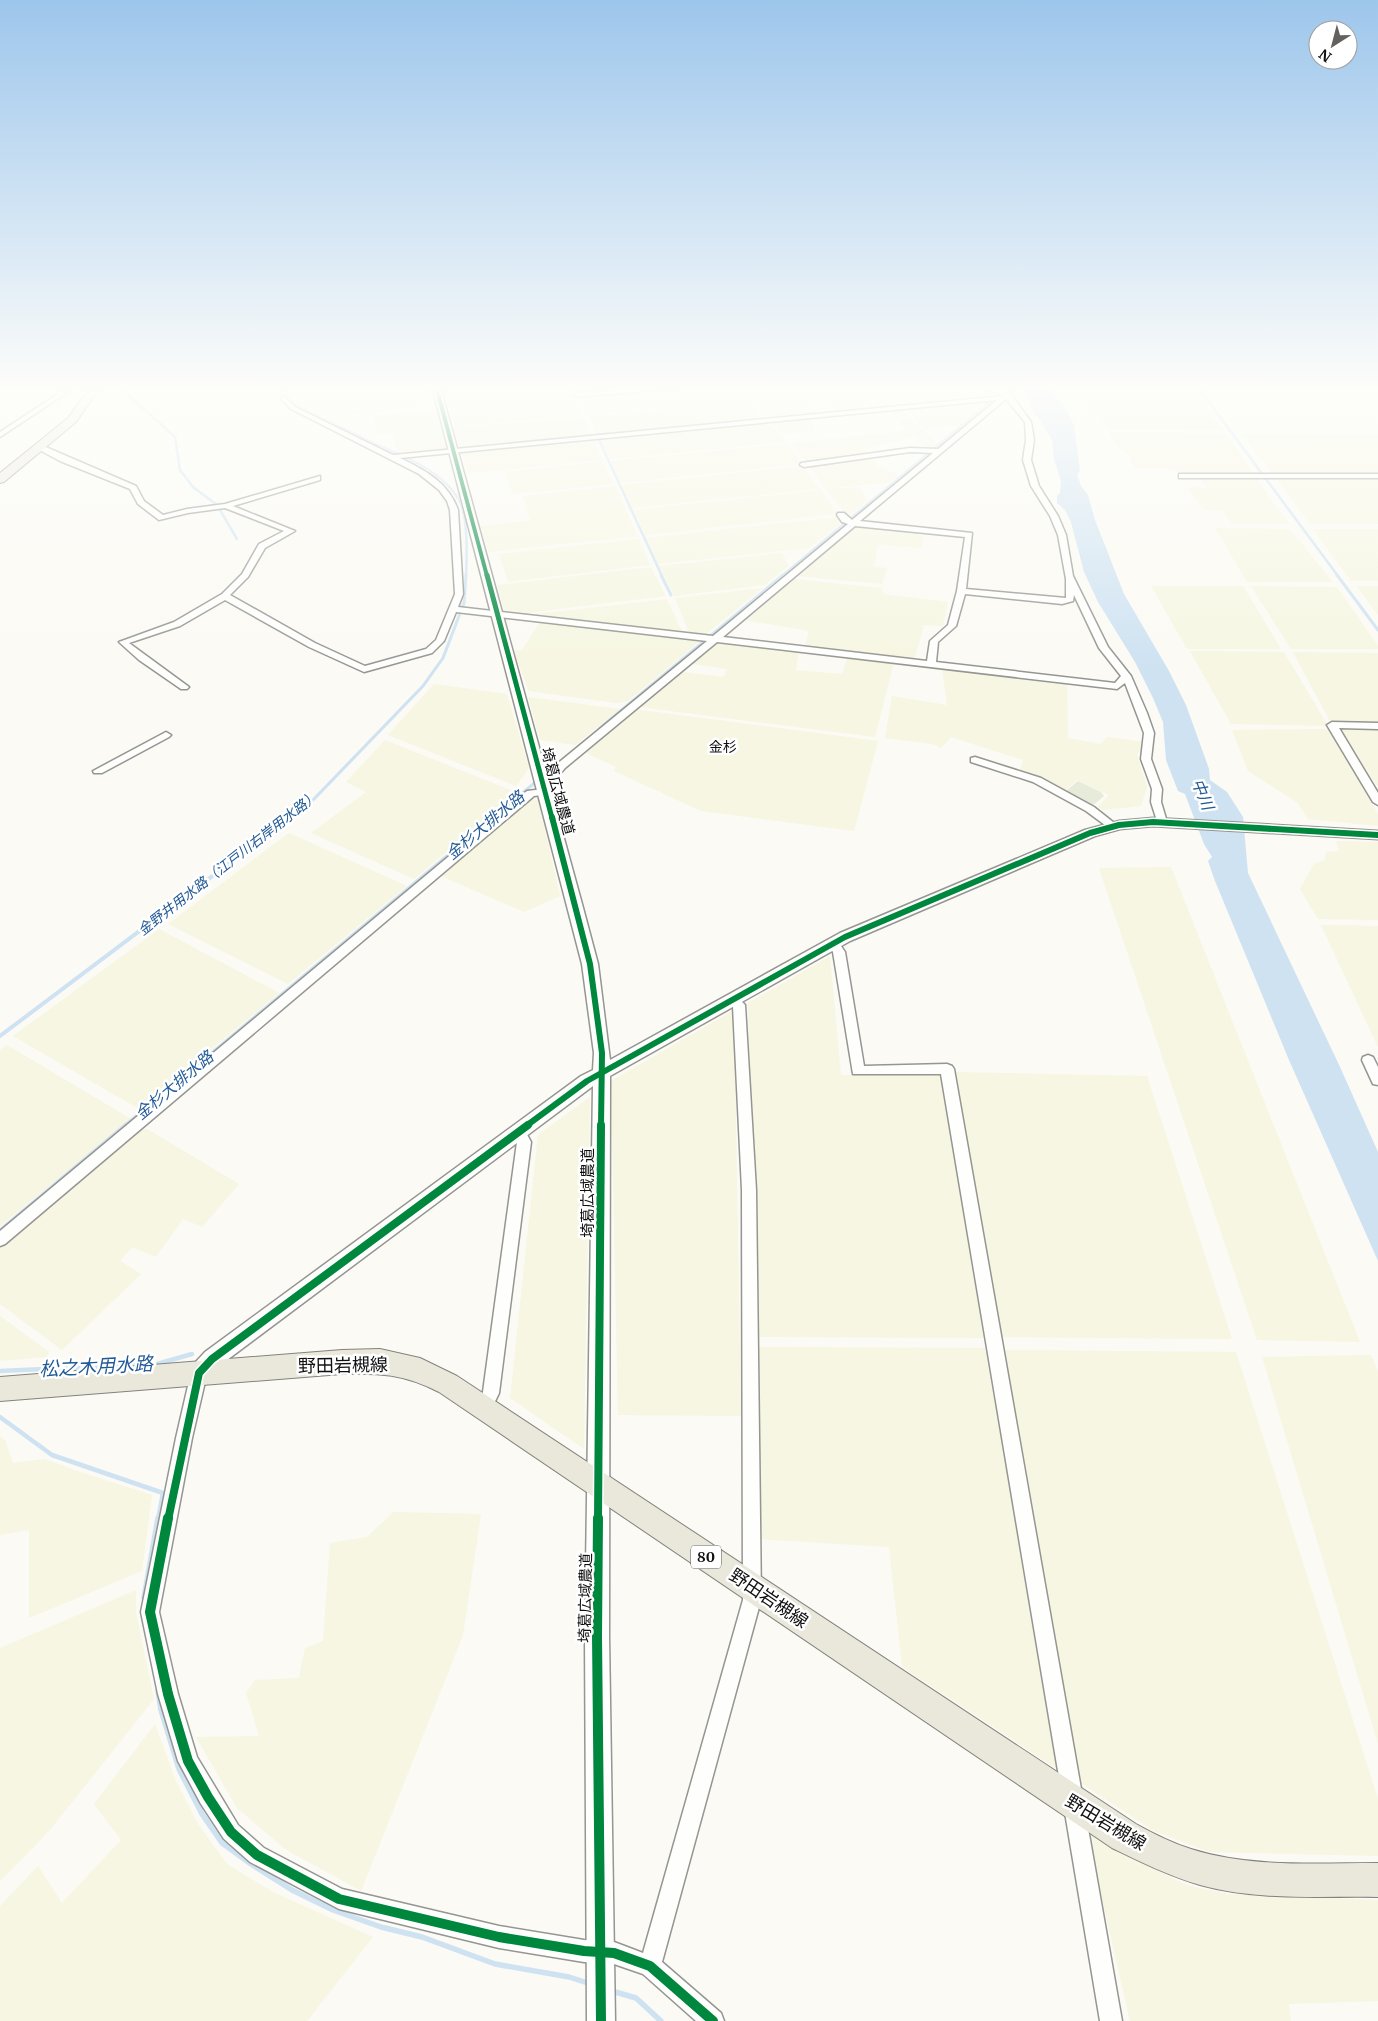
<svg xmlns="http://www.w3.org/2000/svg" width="1378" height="2021" font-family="Merriweather,'Noto Sans JP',serif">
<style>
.farmland{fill:#f6f6e2}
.cemetery{fill:#e6ebda}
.water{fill:#cee2f2}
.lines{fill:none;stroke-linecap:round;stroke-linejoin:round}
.stream-far4{stroke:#cee2f2;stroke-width:2.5}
.stream-far3{stroke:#cee2f2;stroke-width:3}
.stream-far2{stroke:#cee2f2;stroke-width:4}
.stream-far1{stroke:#cee2f2;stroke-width:4.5}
.stream{stroke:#cee2f2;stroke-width:5.5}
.minor-casing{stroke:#959592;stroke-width:3}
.tertiary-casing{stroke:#959592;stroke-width:3}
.primary-casing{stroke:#83827f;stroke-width:2}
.minor{fill:#fefefd;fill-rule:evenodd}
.tertiary{fill:#fefefd;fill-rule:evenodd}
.primary{fill:#eae8db;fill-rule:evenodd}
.cycleway-far4-casing{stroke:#fff;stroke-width:5.5}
.cycleway-far3-casing{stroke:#fff;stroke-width:8}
.cycleway-far2-casing{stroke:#fff;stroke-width:9}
.cycleway-far1-casing{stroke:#fff;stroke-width:11}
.cycleway-casing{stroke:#fff;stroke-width:13}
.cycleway-far4{stroke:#00873e;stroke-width:4}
.cycleway-far3{stroke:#00873e;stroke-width:5}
.cycleway-far2{stroke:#00873e;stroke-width:6}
.cycleway-far1{stroke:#00873e;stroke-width:8}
.cycleway{stroke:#00873e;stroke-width:10}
.labels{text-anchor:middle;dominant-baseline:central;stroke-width:5;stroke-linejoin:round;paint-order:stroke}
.far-neighbourhood-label{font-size:14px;fill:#0f0f0f;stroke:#fff}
.far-water-label{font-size:14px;font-style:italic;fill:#235b96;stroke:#fff}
.shield{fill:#fff;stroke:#575757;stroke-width:1}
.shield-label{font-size:14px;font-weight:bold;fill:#0f0f0f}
.street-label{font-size:15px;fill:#0f0f0f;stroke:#fff}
.water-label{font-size:16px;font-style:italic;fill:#235b96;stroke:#fff}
.near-street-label{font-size:18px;fill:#0f0f0f;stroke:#fff}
.near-water-label{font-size:19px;font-style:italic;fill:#235b96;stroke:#fff}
</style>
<rect width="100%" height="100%" fill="#fbfaf4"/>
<g class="farmland">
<polygon points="329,386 432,386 432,388 301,398"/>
<polygon points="467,386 569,386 573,395 448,406 443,388"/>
<polygon points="576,386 669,386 580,394"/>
<polygon points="688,386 739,386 749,400 588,415 579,396"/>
<polygon points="907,386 933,386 947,401 834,411 823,394"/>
<polygon points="1076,386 1191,386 1195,391 1080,390"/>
<polygon points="432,389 434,396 418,397 420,408 329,417 299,401"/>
<polygon points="1081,392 1196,392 1223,430 1108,429"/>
<polygon points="573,396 581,415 455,427 450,407"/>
<polygon points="803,396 818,414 771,418 757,400"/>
<polygon points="750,401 760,418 598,435 589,416"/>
<polygon points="989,401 960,425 923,429 907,409"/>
<polygon points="437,410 448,449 405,453 397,451 392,433 377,434 372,415"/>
<polygon points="903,410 921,429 906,430 889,411"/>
<polygon points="583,416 591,436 461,449 453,428"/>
<polygon points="811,420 815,431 785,434 770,422"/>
<polygon points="766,423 780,432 786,442 610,459 600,439"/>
<polygon points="923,429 937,444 932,448 925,448 915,437 864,448 868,455 808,464 791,443"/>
<polygon points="1108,432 1225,433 1254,474 1183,473 1167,468 1135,468 1127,453 1118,448"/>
<polygon points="1241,433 1378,434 1378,474 1272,474"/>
<polygon points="594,438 602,460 468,473 461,451"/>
<polygon points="787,444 801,464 621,483 611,461"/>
<polygon points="872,458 877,466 899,475 889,482 825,489 810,466"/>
<polygon points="602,462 614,484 512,494 505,472"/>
<polygon points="802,466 820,489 632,508 621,485"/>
<polygon points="1200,477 1256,478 1289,524 1232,524 1223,511 1203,510 1188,487 1207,488"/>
<polygon points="1276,478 1378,478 1378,524 1310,524"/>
<polygon points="616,486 637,536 488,552 481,526 530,520 523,496"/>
<polygon points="859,487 868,500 848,517 826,489"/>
<polygon points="821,490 838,514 645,535 634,510"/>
<polygon points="839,517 843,522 809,548 658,564 645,538"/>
<polygon points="854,526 917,532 923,538 921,548 878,545 874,566 887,568 882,584 795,576"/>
<polygon points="1215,528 1290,529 1333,582 1247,582"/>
<polygon points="1313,529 1378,529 1378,581 1351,581"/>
<polygon points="639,539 650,565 508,582 499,554"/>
<polygon points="782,553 789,566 765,585 674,596 659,566"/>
<polygon points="651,567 666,596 526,613 504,610 497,585"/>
<polygon points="793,579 882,588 883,594 948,602 943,626 924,625 914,660 805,646 809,631 744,620"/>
<polygon points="1151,586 1243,586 1281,649 1187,649"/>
<polygon points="1251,586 1337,587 1378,646 1378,649 1291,649"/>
<polygon points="1356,586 1378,586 1378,615"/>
<polygon points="763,588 706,634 689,633 675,598"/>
<polygon points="667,599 682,632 535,614"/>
<polygon points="541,620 701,640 628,701 616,703 529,691 513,650 522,650"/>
<polygon points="719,641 799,651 796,670 842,674 848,656 894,662 875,737 639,707 683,672 724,677 727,669 692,664"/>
<polygon points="1190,651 1284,652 1328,726 1231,724"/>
<polygon points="1293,652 1378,653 1378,726 1332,725"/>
<polygon points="942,668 1067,682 1068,738 1100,744 1107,737 1145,742 1137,755 1147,787 1141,806 1103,810 1098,807 1109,795 1077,780 1064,792 1043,778 1020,771 1023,760 951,737 941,748 932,744 885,738 892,696 947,705"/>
<polygon points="434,684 507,694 529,768 516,786 388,735"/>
<polygon points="528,697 620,709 575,745 540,740"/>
<polygon points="634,709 878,741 854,831 701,811 614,771 616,767 584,752"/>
<polygon points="1328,729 1378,814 1378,826 1308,819 1298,803 1248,771 1232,730"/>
<polygon points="1341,730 1378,730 1378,787"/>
<polygon points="385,740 518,793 414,879 311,833 366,792 346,782"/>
<polygon points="530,799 538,800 560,896 524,912 441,876"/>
<polygon points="289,833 407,886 288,984 168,924"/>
<polygon points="1336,841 1378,842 1378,920 1318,919 1300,889 1314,864 1325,860 1326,852 1339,851"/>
<polygon points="1171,867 1360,1342 1257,1340 1099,868"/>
<polygon points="1321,925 1378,926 1378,1047"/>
<polygon points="159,929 279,993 139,1109 13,1036"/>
<polygon points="830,956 841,1075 940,1075 986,1338 756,1337 748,1003"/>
<polygon points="734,1010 741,1416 618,1415 611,1081"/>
<polygon points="7,1045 131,1119 0,1226 0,1050"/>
<polygon points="954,1072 1147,1076 1232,1339 999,1337"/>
<polygon points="590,1097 584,1449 510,1398 538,1135"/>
<polygon points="147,1129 239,1184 202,1227 183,1219 156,1257 132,1247 120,1261 141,1274 62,1350 0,1304 0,1248 140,1130"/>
<polygon points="0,1316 49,1352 47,1357 0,1361"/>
<polygon points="757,1347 985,1348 1060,1771 902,1667 889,1547 759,1539"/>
<polygon points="1002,1350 1236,1352 1378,1799 1378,1856 1209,1852 1154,1831 1079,1782"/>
<polygon points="1371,1355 1378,1372 1378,1744 1262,1357"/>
<polygon points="0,1436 5,1440 13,1463 45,1459 80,1472 152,1495 142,1571 29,1618 29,1530 0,1535"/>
<polygon points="393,1512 481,1514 463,1635 361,1891 285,1849 237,1808 196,1737 259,1736 246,1693 255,1680 299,1678 305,1648 323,1641 330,1543 367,1537"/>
<polygon points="136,1590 136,1613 154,1699 49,1831 0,1881 0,1648"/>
<polygon points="155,1724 175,1779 198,1824 227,1864 273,1892 373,1937 307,2021 0,2021 0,1906 38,1866 62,1903 121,1840 94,1804"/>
<polygon points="1086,1829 1147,1865 1186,1885 1228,1894 1378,1900 1378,2001 1289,2004 1291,2021 1130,2021"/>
</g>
<polygon class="cemetery" points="1078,781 1101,792 1104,796 1092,806 1065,792"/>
<polygon class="water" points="1020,386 1046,386 1065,408 1074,425 1080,471 1077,474 1081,486 1088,495 1095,520 1124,594 1169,671 1186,705 1209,769 1210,780 1227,792 1243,817 1248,873 1340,1067 1378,1152 1378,1261 1289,1060 1215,881 1208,861 1212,857 1204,844 1185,794 1178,791 1166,760 1163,722 1153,698 1135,662 1098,602 1084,572 1071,522 1065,510 1057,503 1057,496 1060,493 1061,481 1054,459 1052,440 1030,405 1033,403"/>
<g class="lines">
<g class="stream-far4">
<polyline points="127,386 127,394 175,437 180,470 193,487 217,505 237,539"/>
<path d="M 285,386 L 287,399 L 295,405 C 319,417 343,428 367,440 C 398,455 441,468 459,500 C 468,517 467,557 466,576"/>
<polyline points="1197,386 1338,576"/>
<polyline points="602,438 598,438 662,576"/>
<polyline points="782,576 992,400"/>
</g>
<g class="stream-far3">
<polyline points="661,575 671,595"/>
<polyline points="1337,575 1378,630"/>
<polyline points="599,729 783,575"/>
<polyline points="544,776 557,764"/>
<polyline points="289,818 314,799 423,686 443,658 464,603 466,575"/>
<polyline points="493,818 538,780"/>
</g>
<g class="stream-far2">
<polyline points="0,1036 291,817"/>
<polyline points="125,1126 494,817"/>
</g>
<g class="stream-far1">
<polyline points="0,1231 126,1125"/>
<polyline points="0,1371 157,1364 192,1354"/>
<polyline points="0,1417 52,1455 163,1493 158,1520"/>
</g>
<g class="stream">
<polyline points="144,1598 158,1518"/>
<polyline points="158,1691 161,1710 179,1769 202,1814 222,1843 251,1864 292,1890 333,1910 381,1927 422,1937 495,1964 569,1977 591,1984"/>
<polyline points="612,1991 636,1998 661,2021"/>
</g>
<g class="minor-casing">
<g id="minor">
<polygon points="70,386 77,386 0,437 0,432"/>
<polygon points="656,386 682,386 679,388 576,397 573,395 576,393"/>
<path d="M 979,386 L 988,386 L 1002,391 L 999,386 L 1005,386 L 1031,422 L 1034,440 L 1031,460 L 1039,486 L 1058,516 L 1066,535 L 1073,576 L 1108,647 L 1131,676 L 1147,713 L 1154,733 L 1151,759 L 1162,789 L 1161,802 L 1167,822 L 1166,824 L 1158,824 L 1151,802 L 1152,789 L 1141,759 L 1144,733 L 1125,683 L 1117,689 L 717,642 L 565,768 L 553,782 L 542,786 L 537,783 L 545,778 L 557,764 L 707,641 L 456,612 L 444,641 L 432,653 L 364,672 L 309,647 L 225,600 L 180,626 L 129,643 L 189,687 L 187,689 L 181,689 L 139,660 L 119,642 L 174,622 L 222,594 L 242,574 L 259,544 L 284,531 L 225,508 L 188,513 L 159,520 L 138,504 L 130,489 L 60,461 L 34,447 L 41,445 L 136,486 L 144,501 L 163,515 L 187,509 L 225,504 L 320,476 L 320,480 L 233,506 L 295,531 L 265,548 L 248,577 L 230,595 L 315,643 L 365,666 L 426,649 L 436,640 L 455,594 L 450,510 L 447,501 L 439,490 L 419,474 L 291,409 L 281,399 L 281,397 L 285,397 L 295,407 L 393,455 L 1003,396 ZM 1006,399 L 1025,422 L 1026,440 L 1023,460 L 1031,486 L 1050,516 L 1058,535 L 1066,579 L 1066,598 L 966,589 L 972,533 L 860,521 ZM 997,400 L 938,449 L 910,448 L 801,463 L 800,465 L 804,467 L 910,452 L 933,453 L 852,520 L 844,513 L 838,513 L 837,515 L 842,522 L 848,524 L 713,636 L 458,607 L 463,594 L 458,510 C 449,483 425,470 400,458 ZM 855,526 L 965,537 L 957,591 L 948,625 L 930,641 L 927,661 L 723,637 ZM 965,594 L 1062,604 L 1073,601 L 1074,595 L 1099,648 L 1121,676 L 1115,683 L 936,662 L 938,642 L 956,626 Z"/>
<rect x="1179" y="474" width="199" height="4"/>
<polygon points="1332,722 1378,723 1378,729 1339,728 1378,793 1378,805 1373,802 1327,725"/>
<polygon points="166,732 171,735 169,737 102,773 94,773 93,771"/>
<polygon points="975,757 1041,778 1094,807 1118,826 1117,828 1109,828 1086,811 1033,782 971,762 971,758"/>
<polygon points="544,789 548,790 549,792 548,794 534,796 5,1244 0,1246 0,1231 527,791"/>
<polygon points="833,939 837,940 845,952 864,1066 947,1064 952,1066 954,1069 1122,2021 1100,2021 941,1074 853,1074 833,952 827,943"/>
<polygon points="732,994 736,995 745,1005 756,1190 761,1600 662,1962 721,2013 724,2021 696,2021 643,1974 614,1964 584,1962 499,1948 339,1909 250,1862 224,1839 201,1804 178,1761 158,1694 141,1612 176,1438 191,1373 193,1368 199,1366 205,1368 207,1373 192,1438 159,1612 178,1694 197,1757 238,1825 264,1848 342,1889 499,1926 584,1940 614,1942 643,1953 743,1600 742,1190 733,1006 726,998"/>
<polygon points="1368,1055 1373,1057 1378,1067 1378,1085 1373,1084 1362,1060 1363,1057"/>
<polygon points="518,1126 523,1127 531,1142 499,1393 490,1412 484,1415 478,1412 476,1407 483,1392 517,1142 511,1131 513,1127"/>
</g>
</g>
<g class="tertiary-casing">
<polygon id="tertiary" points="432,386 440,386 582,904 598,964 610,1060 840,933 1085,830 1119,821 1153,818 1378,831 1378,839 1153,826 1120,829 1095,836 850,941 610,1076 609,1636 615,2021 587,2021 585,1636 593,1086 219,1366 206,1380 199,1383 192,1380 189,1373 192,1366 205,1352 581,1076 593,1070 594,1053 582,964"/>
</g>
<g class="primary-casing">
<g id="primary">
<polygon points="91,386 101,386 76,422 4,482 0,483 0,473 68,418"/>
<path d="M 380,1349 L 420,1358 L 457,1376 L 1136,1824 C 1154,1834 1172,1843 1191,1849 C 1251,1868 1316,1863 1378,1863 L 1378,1897 C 1319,1896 1258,1901 1200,1885 C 1169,1876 1141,1862 1112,1848 L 439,1392 C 403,1374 381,1373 342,1374 L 0,1401 L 0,1377 L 342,1350 Z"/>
</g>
</g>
<use href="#minor" class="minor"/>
<use href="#tertiary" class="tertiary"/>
<use href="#primary" class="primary"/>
<g class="cycleway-far4-casing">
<polyline id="cycleway-far4" points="436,386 487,576"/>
</g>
<g class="cycleway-far3-casing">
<polyline id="cycleway-far3" points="487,575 552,818"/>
</g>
<g class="cycleway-far2-casing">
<g id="cycleway-far2">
<polyline points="552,817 590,964 602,1053 601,1126"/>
<polyline points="526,1126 587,1081 845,937 1090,833 1119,825 1153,822 1378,835"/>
</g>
</g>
<g class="cycleway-far1-casing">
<g id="cycleway-far1">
<polyline points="168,1520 199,1373 212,1359 528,1125"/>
<polyline points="598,1520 601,1125"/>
</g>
</g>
<g class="cycleway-casing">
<g id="cycleway">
<polyline points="168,1518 150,1612 168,1694 188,1761 208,1797 231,1832 257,1855 339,1899 499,1937 584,1951 614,1953 650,1966 713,2021"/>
<polyline points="598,1518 597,1636 601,2021"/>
</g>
</g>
<use href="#cycleway-far4" class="cycleway-far4"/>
<use href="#cycleway-far3" class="cycleway-far3"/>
<use href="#cycleway-far2" class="cycleway-far2"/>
<use href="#cycleway-far1" class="cycleway-far1"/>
<use href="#cycleway" class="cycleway"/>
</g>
<linearGradient id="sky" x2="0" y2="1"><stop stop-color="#9dc6ec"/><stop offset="0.58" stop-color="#fdfdfa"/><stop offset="1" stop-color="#fdfdfa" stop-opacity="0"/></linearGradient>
<rect width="1378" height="669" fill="url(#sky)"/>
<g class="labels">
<g class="far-neighbourhood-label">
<text x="723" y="747">金杉</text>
</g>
<g class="far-water-label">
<text transform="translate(228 863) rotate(-38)">金野井用水路（江戸川右岸用水路）</text>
</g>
<rect class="shield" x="691" y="1545.5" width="30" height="23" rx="4"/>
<g class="shield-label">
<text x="706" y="1557">80</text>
</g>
<g class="street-label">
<text transform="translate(558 791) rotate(75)">埼葛広域農道</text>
<text transform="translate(587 1193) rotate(-90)">埼葛広域農道</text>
<text transform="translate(585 1598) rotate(-89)">埼葛広域農道</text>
</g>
<g class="water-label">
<text transform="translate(1203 794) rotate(68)">中川</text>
<text transform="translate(485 825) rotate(-40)">金杉大排水路</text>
<text transform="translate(174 1085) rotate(-40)">金杉大排水路</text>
</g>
<g class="near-street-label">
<text transform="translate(343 1365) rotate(-1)">野田岩槻線</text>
<text transform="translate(769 1598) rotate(34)">野田岩槻線</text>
<text transform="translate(1106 1822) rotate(31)">野田岩槻線</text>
</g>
<g class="near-water-label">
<text transform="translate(96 1366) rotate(-3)">松之木用水路</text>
</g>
</g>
<g transform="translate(1333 45) rotate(216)"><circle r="24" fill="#ffffff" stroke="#9f9f9f"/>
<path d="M0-4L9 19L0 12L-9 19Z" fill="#62615f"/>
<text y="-8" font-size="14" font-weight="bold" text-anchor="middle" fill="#0f0f0f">N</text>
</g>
</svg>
